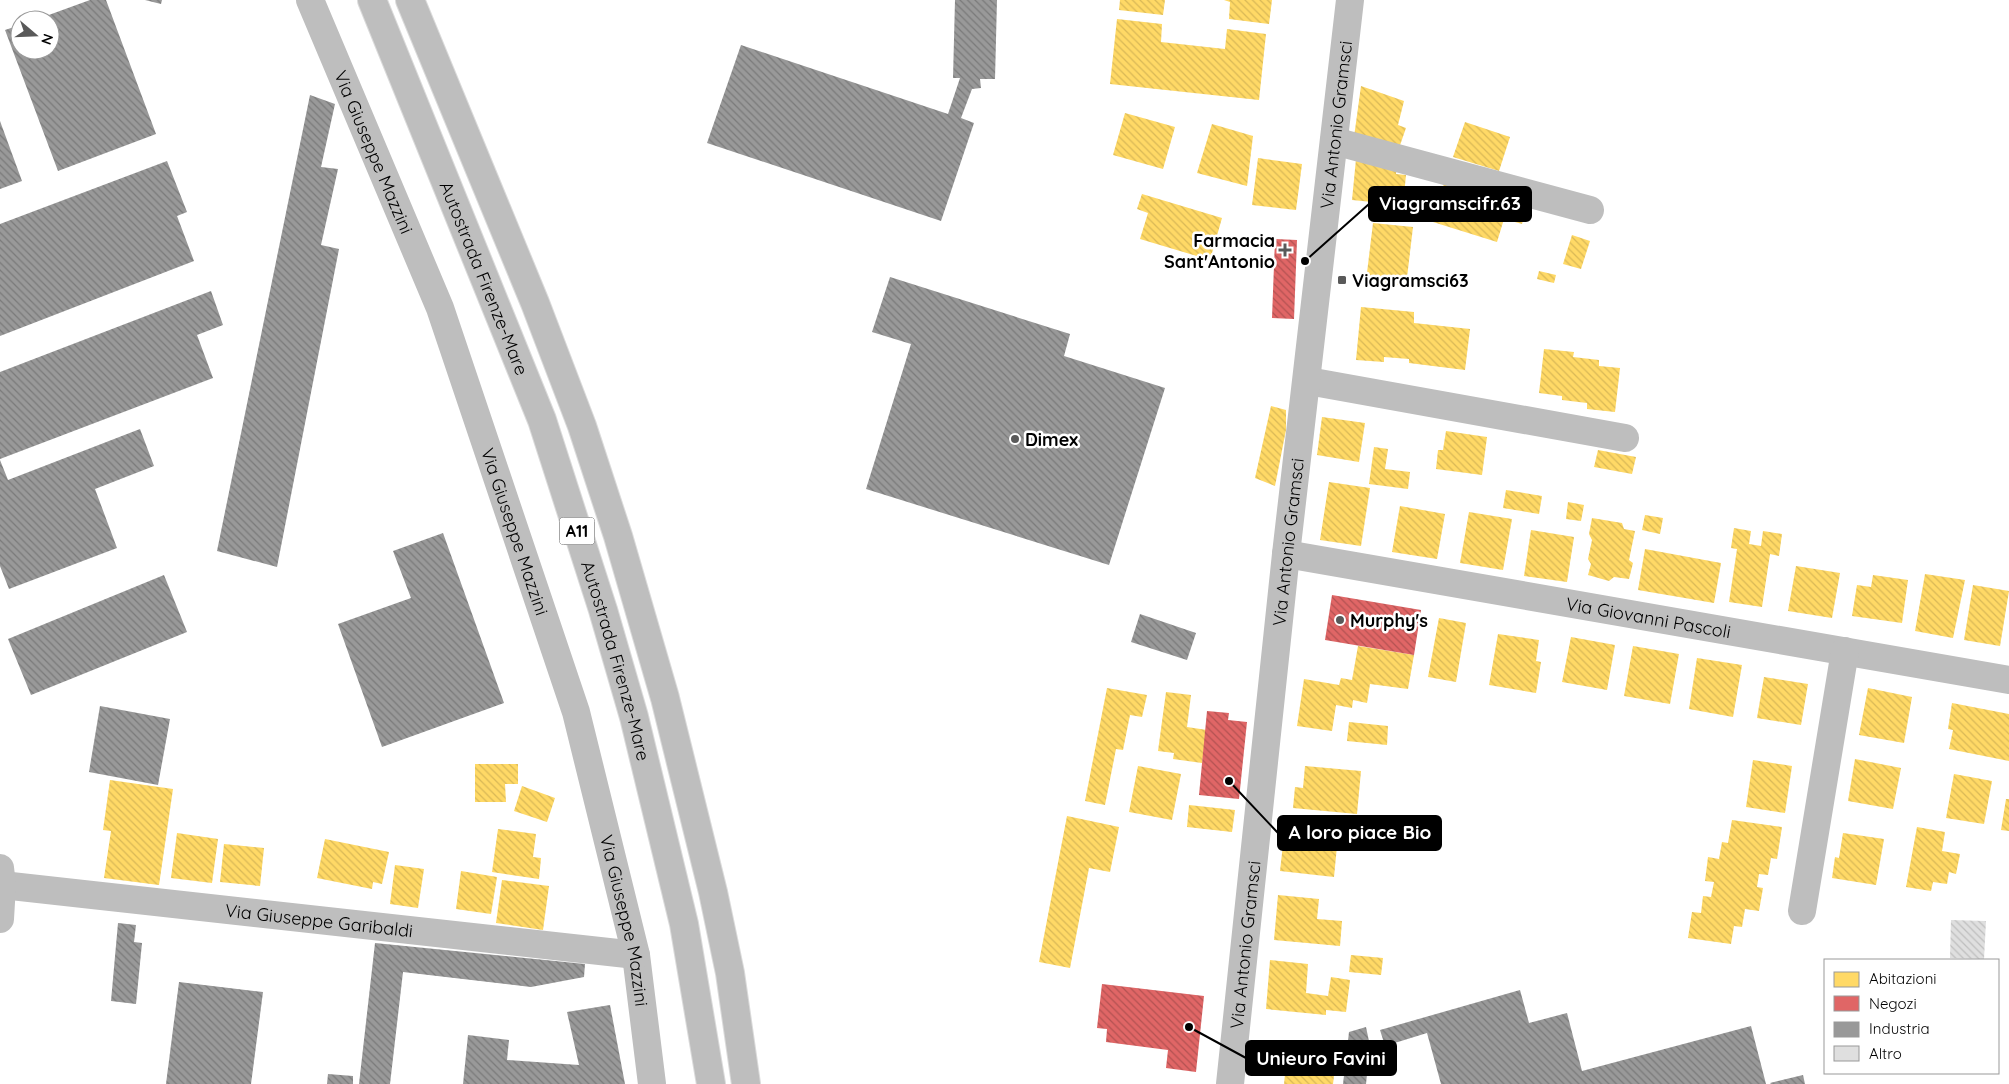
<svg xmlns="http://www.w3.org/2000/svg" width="2009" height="1084" font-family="Quicksand,sans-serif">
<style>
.homes{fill:url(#homes-back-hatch)}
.shops{fill:url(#shops-back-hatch)}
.industry{fill:url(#industry-back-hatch)}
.building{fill:url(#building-back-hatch)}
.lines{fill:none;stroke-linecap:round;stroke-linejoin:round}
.highway-casing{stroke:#dbdbdb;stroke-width:30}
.minor{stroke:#bebebe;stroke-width:28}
.highway{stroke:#bebebe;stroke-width:28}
.poi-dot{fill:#595959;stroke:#fff;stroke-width:2}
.labels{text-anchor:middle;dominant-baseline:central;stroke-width:5;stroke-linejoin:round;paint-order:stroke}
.shield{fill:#fff;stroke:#4c4c4c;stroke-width:1}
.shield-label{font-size:16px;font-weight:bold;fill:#000}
.street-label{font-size:18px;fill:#000;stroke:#fff}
.poi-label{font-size:18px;font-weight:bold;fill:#000;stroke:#fff;text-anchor:start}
.leader{fill:none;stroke:#000;stroke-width:2}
.callout-dot{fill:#000;stroke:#fff;stroke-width:2}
.callout{fill:#000;stroke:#000;stroke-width:2}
.callout-label{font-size:19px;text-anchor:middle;font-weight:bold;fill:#fff}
</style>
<defs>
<pattern id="homes-back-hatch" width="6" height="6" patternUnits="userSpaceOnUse" patternTransform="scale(1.25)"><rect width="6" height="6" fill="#ffd966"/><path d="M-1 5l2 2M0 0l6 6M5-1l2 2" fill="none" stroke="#d9b857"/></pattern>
<pattern id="shops-back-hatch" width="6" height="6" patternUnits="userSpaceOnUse" patternTransform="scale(1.25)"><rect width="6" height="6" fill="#e06666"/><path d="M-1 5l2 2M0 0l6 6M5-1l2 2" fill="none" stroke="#b35252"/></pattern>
<pattern id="industry-back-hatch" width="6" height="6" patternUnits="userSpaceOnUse" patternTransform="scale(1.25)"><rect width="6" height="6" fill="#999"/><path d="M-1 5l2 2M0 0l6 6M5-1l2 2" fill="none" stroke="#7a7a7a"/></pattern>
<pattern id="building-back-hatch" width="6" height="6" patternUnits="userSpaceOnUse" patternTransform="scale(1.25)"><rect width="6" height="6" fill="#dfdfdf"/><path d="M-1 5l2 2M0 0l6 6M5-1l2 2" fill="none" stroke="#bebebe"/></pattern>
</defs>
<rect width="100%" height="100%" fill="#fff"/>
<g class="homes">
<polygon points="1120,0 1165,0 1163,15 1119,10"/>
<polygon points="1224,0 1272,0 1269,24 1229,19 1230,2"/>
<polygon points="1117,19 1162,24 1161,42 1225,49 1227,29 1266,34 1259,100 1110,84"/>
<polygon points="1361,86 1404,101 1398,125 1406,128 1398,151 1354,137"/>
<polygon points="1125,113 1175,127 1163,169 1113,155"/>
<polygon points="1465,122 1510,137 1499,171 1453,157"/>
<polygon points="1212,124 1253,136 1247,186 1197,173"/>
<polygon points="1258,158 1302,164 1296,210 1252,205"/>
<polygon points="1356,159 1397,163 1396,174 1406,175 1403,205 1352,200"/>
<polygon points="1445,180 1510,200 1508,205 1526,211 1522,224 1504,219 1497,242 1433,222"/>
<polygon points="1142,194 1222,218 1210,260 1140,239 1148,213 1137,209"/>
<polygon points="1373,223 1413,227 1406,286 1366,281"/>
<polygon points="1572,235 1590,241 1581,269 1563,264"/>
<polygon points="1539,271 1556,275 1554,283 1537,279"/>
<polygon points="1361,307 1414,312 1414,323 1470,329 1465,370 1409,363 1409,359 1384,357 1384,362 1356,360"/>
<polygon points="1544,349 1574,352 1573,357 1599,360 1599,366 1620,368 1615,412 1587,409 1587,403 1562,400 1562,396 1539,393"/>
<polygon points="1271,406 1286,410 1286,430 1275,486 1255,478"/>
<polygon points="1322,417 1365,423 1359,462 1317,455"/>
<polygon points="1446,431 1487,437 1482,475 1436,469 1438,450 1443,450"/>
<polygon points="1374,447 1388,449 1385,469 1410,472 1408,489 1369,484"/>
<polygon points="1598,450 1636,457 1632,474 1594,467"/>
<polygon points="1329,482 1370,488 1361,546 1320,540"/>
<polygon points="1506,490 1542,496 1539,514 1503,508"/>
<polygon points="1568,502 1584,505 1581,521 1566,519"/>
<polygon points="1400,506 1445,514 1437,559 1392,552"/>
<polygon points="1469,512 1512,519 1503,570 1460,563"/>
<polygon points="1645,515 1663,518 1660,534 1642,530"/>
<polygon points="1592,518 1622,523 1624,529 1635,531 1629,560 1633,563 1629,579 1614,577 1609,581 1588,575 1591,564 1588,559 1592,540 1589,534"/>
<polygon points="1734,528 1751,531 1749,544 1761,546 1763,531 1782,534 1779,556 1770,554 1762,607 1729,602 1737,549 1731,548"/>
<polygon points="1531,530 1574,537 1567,582 1524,576"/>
<polygon points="1645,549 1721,563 1714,603 1638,590"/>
<polygon points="1796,566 1840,573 1832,618 1788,611"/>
<polygon points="1925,574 1965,580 1953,638 1915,631"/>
<polygon points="1873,575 1908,580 1902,623 1852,616 1857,585 1871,587"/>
<polygon points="1973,585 2009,591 2000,646 1964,640"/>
<polygon points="1439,618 1466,623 1456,682 1428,677"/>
<polygon points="1498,634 1539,640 1536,661 1541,662 1536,693 1489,685"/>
<polygon points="1571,637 1615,645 1607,690 1562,682"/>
<polygon points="1358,646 1414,655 1408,689 1370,684 1367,703 1353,700 1352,708 1336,705 1332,731 1297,726 1304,679 1339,685 1341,678 1352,680"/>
<polygon points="1633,646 1679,654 1670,704 1624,696"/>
<polygon points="1697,658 1742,665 1733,717 1689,709"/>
<polygon points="1764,677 1808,684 1801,725 1757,718"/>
<polygon points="1107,688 1147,695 1142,717 1130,715 1123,750 1116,749 1105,805 1085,801"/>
<polygon points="1868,688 1912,697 1904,743 1859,735"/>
<polygon points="1166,692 1191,695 1187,727 1207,730 1202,763 1173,759 1174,753 1158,751"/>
<polygon points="1952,703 2009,714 2009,761 1949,749 1953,730 1948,729"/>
<polygon points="1349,722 1388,726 1387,745 1347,741"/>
<polygon points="1855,759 1901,768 1893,809 1848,801"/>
<polygon points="1753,760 1792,766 1785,813 1746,807"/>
<polygon points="475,764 518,764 518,784 505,784 506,802 475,802"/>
<polygon points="1138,766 1181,774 1172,820 1129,812"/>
<polygon points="1305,766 1361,771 1357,814 1293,808 1295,787 1303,788"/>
<polygon points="1954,774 1992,781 1984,824 1946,818"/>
<polygon points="110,780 173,789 159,885 104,878 111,831 103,830"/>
<polygon points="522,786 555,798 547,822 514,811"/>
<polygon points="2006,799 2009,799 2009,831 2001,830"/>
<polygon points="1189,805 1235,810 1232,832 1187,827"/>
<polygon points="1067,816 1119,827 1110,872 1089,868 1070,968 1039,962"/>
<polygon points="1286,818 1373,828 1370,849 1337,846 1334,877 1280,871"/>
<polygon points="1732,820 1782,827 1777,859 1771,858 1768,875 1759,874 1757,887 1763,888 1759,911 1745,909 1742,927 1734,926 1731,944 1688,938 1692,912 1701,913 1703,896 1711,897 1714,882 1705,881 1708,857 1719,859 1722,842 1728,843"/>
<polygon points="1917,827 1945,832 1942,851 1960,854 1956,874 1949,872 1947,884 1933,882 1931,891 1906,887"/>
<polygon points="498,829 536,834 533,857 541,858 539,879 492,872"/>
<polygon points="177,833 218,839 212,883 171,878"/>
<polygon points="1843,833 1884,839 1876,885 1832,878 1835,857 1839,858"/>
<polygon points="325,839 389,852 382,884 373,882 372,889 317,878"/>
<polygon points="224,844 264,848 260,886 220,882"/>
<polygon points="395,865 424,869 418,908 390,904"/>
<polygon points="461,871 497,877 491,914 456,909"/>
<polygon points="502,880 549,886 543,930 496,923"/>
<polygon points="1278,895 1319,899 1317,919 1342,921 1340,946 1274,940"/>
<polygon points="1351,955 1383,958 1381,975 1349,972"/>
<polygon points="1270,960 1308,964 1306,993 1328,996 1331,977 1350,980 1346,1012 1326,1010 1326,1015 1266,1009"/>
<polygon points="1288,1045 1337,1051 1333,1084 1284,1084"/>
</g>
<g class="shops">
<polygon points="1275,239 1297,240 1294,319 1272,318"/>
<polygon points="1332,595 1421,610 1414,655 1325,640"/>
<polygon points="1207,711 1229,713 1228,720 1247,722 1239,799 1199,795"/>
<polygon points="1102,984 1204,996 1196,1072 1166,1068 1168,1050 1106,1042 1107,1029 1097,1028"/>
</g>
<g class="industry">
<polygon points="90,0 106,0 156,134 58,171 5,30 20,25 20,50 50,50 50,20 35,20"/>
<polygon points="145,0 162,0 161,4"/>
<polygon points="955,0 997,0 995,79 980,79 981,88 972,89 961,118 974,123 941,221 707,143 741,45 948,114 960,78 953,78"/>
<polygon points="310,95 335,104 321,167 338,169 321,245 339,249 277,567 217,551"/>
<polygon points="0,121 22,181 0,189"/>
<polygon points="167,161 187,212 177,216 194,261 0,336 0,224"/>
<polygon points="890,277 1070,334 1064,356 1165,388 1109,565 866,489 911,344 872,332"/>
<polygon points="211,291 223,325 197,335 213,378 0,459 0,372"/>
<polygon points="140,429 154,466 95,489 117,548 9,589 0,566 0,460 8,480"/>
<polygon points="443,533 504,703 382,747 338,624 411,598 393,551"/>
<polygon points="164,575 187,632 31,695 8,639"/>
<polygon points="1140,614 1196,633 1187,660 1131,642"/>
<polygon points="100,706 170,719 158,785 89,772"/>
<polygon points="118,923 136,925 134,942 142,943 136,1004 111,1001"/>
<polygon points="375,943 585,964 584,977 531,987 403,972 390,1084 359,1084"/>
<polygon points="179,982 263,992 251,1084 166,1084"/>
<polygon points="1520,990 1529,1023 1567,1013 1582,1071 1751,1026 1766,1084 1441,1084 1427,1033 1385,1046 1380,1030"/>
<polygon points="610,1005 625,1084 463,1084 468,1035 509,1040 507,1060 579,1065 567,1012"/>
<polygon points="1366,1027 1370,1046 1366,1084 1343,1084 1349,1032"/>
<polygon points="328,1074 353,1076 353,1084 327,1084"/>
<polygon points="1803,1075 1805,1084 1771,1084 1770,1083"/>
</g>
<polygon class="building" points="1951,920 1986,921 1984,959 1950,958"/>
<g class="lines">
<g class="highway-casing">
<g id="highway">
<path id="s5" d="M 372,0 L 542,420 L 603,610 L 634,717 L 684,924 L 711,1084"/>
<polyline points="410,0 535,303 582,426 618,536 665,698 713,892 730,973 746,1084"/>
</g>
</g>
<g class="minor">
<path id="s1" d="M 310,0 L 440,308 L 576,712 L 636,955 L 652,1084"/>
<polyline points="1334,141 1590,210"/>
<polyline points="1308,381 1625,438"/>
<path id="s2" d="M 1286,554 L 2009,680"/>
<path id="s3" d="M 2,885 L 636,955"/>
<polyline points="1802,911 1845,651"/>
<polyline points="0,919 2,885 0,868"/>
<path id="s4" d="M 1230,1084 L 1286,554 L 1350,0"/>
</g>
<use href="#highway" class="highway"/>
</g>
<g class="poi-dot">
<path d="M1282.5 242.5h5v5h5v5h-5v5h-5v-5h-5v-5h5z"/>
<rect x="1337" y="275" width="10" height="10" rx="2.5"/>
<circle cx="1015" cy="439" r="5"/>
<circle cx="1340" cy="620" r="5"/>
</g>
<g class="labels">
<rect class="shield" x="559.5" y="517.5" width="35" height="27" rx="4"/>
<g class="shield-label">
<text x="577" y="531">A11</text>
</g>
<g class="street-label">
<text stroke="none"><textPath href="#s4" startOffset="965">Via Antonio Gramsci</textPath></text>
<text stroke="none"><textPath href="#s1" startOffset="165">Via Giuseppe Mazzini</textPath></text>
<text stroke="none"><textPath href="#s5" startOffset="300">Autostrada Firenze-Mare</textPath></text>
<text stroke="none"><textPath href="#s1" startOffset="570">Via Giuseppe Mazzini</textPath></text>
<text stroke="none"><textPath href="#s4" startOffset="545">Via Antonio Gramsci</textPath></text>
<text stroke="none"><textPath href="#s2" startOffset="368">Via Giovanni Pascoli</textPath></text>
<text stroke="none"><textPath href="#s5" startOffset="705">Autostrada Firenze-Mare</textPath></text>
<text stroke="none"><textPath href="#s3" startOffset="319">Via Giuseppe Garibaldi</textPath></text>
<text stroke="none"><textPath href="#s1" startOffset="975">Via Giuseppe Mazzini</textPath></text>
<text stroke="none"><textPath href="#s4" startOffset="140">Via Antonio Gramsci</textPath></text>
</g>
<g class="poi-label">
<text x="1275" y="240" text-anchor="end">Farmacia<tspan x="1275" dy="21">Sant'Antonio</tspan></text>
<text x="1352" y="280">Viagramsci63</text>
<text x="1025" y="439">Dimex</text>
<text x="1350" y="620">Murphy's</text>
</g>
</g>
<path class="leader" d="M1305 261L1369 204M1229 781L1278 833M1189 1027L1246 1058"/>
<g class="callout-dot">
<circle cx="1305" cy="261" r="5"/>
<circle cx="1229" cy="781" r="5"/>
<circle cx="1189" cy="1027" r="5"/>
</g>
<g class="callout">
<rect x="1369" y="187" width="162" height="34" rx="5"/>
<rect x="1278" y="816" width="163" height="34" rx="5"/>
<rect x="1246" y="1041" width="150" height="34" rx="5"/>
</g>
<g class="callout-label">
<text x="1450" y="210">Viagramscifr.63</text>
<text x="1360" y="839">A loro piace Bio</text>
<text x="1321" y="1065">Unieuro Favini</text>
</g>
<rect x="1824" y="959" width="175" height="115" fill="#ffffff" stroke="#999999"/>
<rect x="1834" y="972" width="25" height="15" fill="#ffd966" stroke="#999999"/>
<text x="1869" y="984" font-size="15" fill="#000000">Abitazioni</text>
<rect x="1834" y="996" width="25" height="15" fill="#e06666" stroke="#999999"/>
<text x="1869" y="1009" font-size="15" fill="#000000">Negozi</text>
<rect x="1834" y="1022" width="25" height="15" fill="#999999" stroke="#999999"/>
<text x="1869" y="1034" font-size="15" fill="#000000">Industria</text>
<rect x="1834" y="1046" width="25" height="15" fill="#dfdfdf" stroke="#999999"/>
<text x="1869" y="1059" font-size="15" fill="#000000">Altro</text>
<g transform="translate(35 35) rotate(109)"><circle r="24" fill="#ffffff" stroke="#999999"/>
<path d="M0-4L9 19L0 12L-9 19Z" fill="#595959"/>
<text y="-8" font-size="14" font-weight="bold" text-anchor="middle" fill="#000000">N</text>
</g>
</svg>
